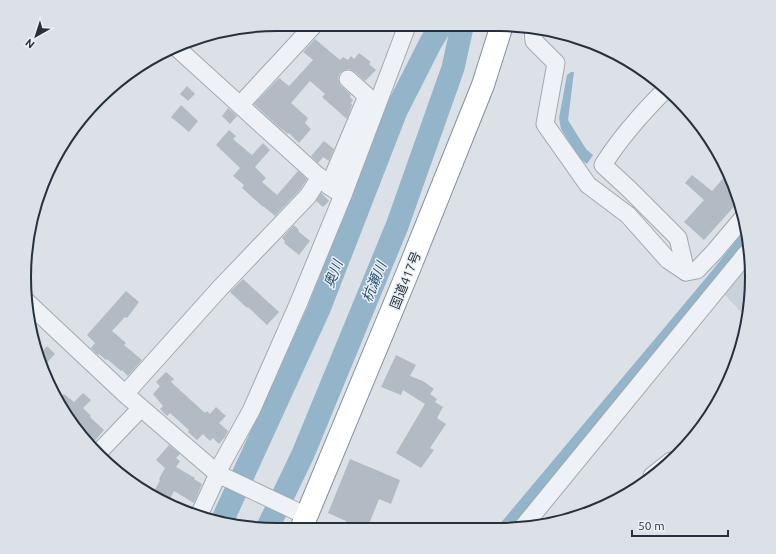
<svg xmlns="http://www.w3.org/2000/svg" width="776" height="554" font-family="Ubuntu,'Noto Sans JP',sans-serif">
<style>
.built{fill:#c9d1d9}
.water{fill:#94b4ca}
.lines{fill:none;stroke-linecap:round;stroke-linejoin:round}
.canal{stroke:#94b4ca;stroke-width:13}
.river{stroke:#94b4ca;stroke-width:23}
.building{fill:#b2bbc4}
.minor-casing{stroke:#a1a9b1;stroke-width:19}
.highway-casing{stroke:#82909e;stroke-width:24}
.minor{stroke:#eef1f5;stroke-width:17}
.highway{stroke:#fff;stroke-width:22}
.labels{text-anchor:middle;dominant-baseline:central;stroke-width:3;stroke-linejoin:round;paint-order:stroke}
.street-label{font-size:13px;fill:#25313e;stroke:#ebf0f5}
.water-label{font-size:14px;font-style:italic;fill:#2d5473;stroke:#ebf0f5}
.rim{fill:none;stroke:#25313e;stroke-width:2}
</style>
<rect width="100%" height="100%" fill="#dbe1e7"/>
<polygon class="built" points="748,266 751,293 745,316 724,294"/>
<polygon class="water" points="571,72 574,72 568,120 586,149 593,155 587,164 580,159 561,129 559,118 567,75"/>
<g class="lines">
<polyline class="canal" points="505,528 712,281 744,241"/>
<g class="river">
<polyline points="223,519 319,309 396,111 431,42 440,27"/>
<polyline points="267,529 303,454 397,226 453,68 462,27"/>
</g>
</g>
<g class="building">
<polygon points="315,39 340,60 343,57 348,60 351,56 354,59 359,53 371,62 369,64 376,70 365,81 355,72 350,69 345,70 340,73 338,77 339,82 341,86 351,95 350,97 353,100 351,103 352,105 347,119 322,97 325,94 310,81 291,103 308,118 305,123 311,129 299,143 289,133 288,134 280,128 254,104 279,78 289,86 313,60 303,52"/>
<polygon points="187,86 195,94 188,101 180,94"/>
<polygon points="181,105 198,121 189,132 171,117"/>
<polygon points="228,108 237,116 230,124 222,116"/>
<polygon points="229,130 236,136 233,139 252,155 263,143 270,150 255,167 266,178 262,182 277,195 298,171 307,179 300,190 275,216 263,206 263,207 242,188 244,185 233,176 240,168 216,145"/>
<polygon points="324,141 334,149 329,161 323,157 318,163 311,156"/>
<polygon points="692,175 712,191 726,175 738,195 739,201 704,240 684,222 704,200 685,183"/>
<polygon points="321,193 329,201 323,207 316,201"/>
<polygon points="294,225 299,230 298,231 310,241 299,255 284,243 285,241 282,238"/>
<polygon points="243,279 279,312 267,325 248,307 247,308 230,292"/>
<polygon points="126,291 139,302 127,318 125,317 112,331 126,343 124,345 142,360 128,376 122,370 121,371 107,359 106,360 99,354 98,355 91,348 95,343 87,335"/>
<polygon points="47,346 55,354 43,367 40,354"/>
<polygon points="396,355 416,365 410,376 423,381 434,389 430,394 437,399 435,402 443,407 437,418 446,424 430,448 434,450 421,468 396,453 425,404 403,390 401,395 381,387"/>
<polygon points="166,372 174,379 171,382 205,413 207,411 210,414 216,407 226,416 219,423 228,431 225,437 219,444 213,438 210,441 203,434 197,440 188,432 189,430 170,413 167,416 160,409 163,406 153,394 160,386 156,382"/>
<polygon points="83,393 91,400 83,408 91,416 90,417 104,430 91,445 82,436 58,400 64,394 74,402"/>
<polygon points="169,445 180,454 176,458 180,461 176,467 195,478 194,479 202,484 194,503 174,491 168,503 153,494 160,480 159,479 165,468 156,460"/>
<polygon points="350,459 400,480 391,504 379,499 367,529 342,529 346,521 328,513"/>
</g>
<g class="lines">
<g class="minor-casing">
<g id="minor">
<polyline points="533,29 534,41 556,63 545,124 588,185 628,215 668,260 686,272"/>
<polyline points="177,48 329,186 343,195"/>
<path d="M 665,90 C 642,113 620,138 603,165 L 629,189 L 678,238 L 686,272 L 697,270 L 715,251 L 742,219"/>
<polyline points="240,105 314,25"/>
<polyline points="329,186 367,96 348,79"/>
<polyline points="26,301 125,394 218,474 296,511 307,515"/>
<polyline points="125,394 220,288 308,196 320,177"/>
<polyline points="98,453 141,408"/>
<polyline points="652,476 671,461"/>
<polyline points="200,513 218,474 221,465 251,411 299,302 343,195 407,26"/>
<polyline points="522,528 746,254"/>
</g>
</g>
<g class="highway-casing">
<polyline id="highway" points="301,529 407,274 483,85 501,28"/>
</g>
<use href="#minor" class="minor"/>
<use href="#highway" class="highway"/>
</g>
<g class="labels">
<g class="street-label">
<text transform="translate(405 280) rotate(-68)">国道417号</text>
</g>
<g class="water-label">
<text transform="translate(333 274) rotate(-69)">奥川</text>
<text transform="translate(374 282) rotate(-68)">杭瀬川</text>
</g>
</g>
<path d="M0 0H776V554H0ZM277 31H499A246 246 0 0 1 745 277V277A246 246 0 0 1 499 523H277A246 246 0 0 1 31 277V277A246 246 0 0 1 277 31Z" fill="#dbe1e6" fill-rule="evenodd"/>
<path class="rim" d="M277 31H499A246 246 0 0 1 745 277V277A246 246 0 0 1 499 523H277A246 246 0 0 1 31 277V277A246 246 0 0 1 277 31Z"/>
<g transform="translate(36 36) rotate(219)" stroke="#ebf0f5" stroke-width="3" paint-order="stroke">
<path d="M0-3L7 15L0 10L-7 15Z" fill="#25313e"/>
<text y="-6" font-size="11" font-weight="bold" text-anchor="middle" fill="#25313e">N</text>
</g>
<path d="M632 530v6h96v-6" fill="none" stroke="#25313e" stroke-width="2"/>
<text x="638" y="530" font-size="12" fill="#25313e" stroke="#ebf0f5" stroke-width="3" paint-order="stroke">50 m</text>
</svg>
